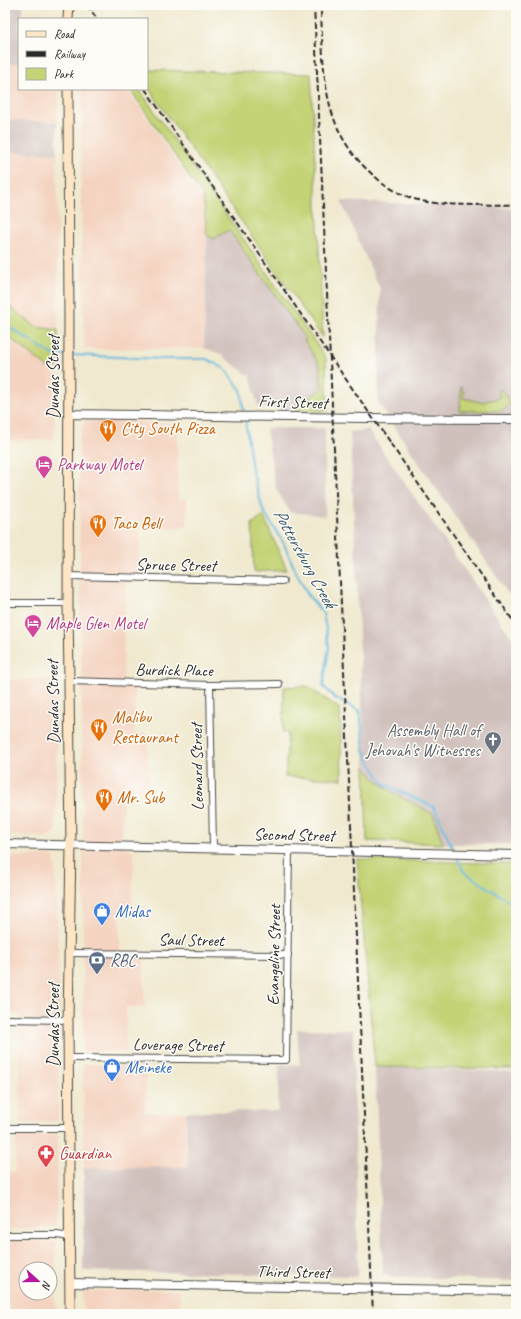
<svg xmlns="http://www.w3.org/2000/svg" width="521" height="1319" font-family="Caveat,sans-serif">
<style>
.built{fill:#f4d3c0;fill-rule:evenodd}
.industrial{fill:#d0c0bc}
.green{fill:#c3d376;stroke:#777f50}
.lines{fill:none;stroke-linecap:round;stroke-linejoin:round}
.stream{stroke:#60b7dd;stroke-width:2}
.minor-casing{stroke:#494844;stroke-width:8}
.tertiary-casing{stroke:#494844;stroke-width:10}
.secondary-casing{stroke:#494844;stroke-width:11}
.minor{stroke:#fff;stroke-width:6}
.tertiary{stroke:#fff;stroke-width:8}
.secondary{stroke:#fde5c5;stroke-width:9}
.rail{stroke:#2b2b2b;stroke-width:2;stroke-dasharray:6 3;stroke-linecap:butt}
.labels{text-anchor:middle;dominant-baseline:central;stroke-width:3;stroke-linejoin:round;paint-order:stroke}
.street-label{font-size:17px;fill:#2b2b2b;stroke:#fdfcf7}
.food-label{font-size:17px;fill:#c56008;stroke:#fdfcf7;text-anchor:start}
.hotel-label{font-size:17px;fill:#b23c85;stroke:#fdfcf7;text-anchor:start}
.worship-label{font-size:17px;fill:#5b616d;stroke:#fdfcf7;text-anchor:end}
.shop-label{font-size:17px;fill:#366cbe;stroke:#fdfcf7;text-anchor:start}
.service-label{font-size:17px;fill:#4e5e75;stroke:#fdfcf7;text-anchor:start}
.health-label{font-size:17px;fill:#be3a42;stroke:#fdfcf7;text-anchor:start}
.water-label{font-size:18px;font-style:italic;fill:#3e5c69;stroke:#fdfcf7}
</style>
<rect width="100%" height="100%" fill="#fdfcf7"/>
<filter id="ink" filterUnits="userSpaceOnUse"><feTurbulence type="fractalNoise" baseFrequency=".025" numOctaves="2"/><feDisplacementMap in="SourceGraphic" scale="8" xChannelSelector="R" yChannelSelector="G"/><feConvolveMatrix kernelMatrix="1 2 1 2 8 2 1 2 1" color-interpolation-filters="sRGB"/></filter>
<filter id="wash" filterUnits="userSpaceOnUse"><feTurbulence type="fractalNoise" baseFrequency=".012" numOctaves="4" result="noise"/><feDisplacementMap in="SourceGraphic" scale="16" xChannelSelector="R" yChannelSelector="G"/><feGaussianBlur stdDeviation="0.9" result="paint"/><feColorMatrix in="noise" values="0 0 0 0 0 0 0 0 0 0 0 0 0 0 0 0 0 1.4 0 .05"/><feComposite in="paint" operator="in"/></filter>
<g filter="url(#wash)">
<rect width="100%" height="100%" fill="#f0e9cf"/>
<g class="built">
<polygon points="19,63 19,89 59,89 57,122 5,120 5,65"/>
<polygon points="82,89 127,89 201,197 203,197 207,235 204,348 84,349 81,194"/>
<polygon points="5,152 57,154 58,330 36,327 5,303 5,226 7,226 8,192 5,192"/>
<polygon points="5,334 56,375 54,439 5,441"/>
<polygon points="86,418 177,424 178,499 187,499 187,527 140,529 139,582 126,582 125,585 123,678 135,690 135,733 148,733 148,789 123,788 122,843 134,852 132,907 120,908 120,951 143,951 144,959 145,1007 126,1007 126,1052 83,1051 83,862 79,437"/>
<polygon points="5,680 57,680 56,832 46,837 5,835"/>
<polygon points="52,856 55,860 60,1006 58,1121 19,1124 21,1025 19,1014 5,1014 5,857"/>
<polygon points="83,1064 146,1066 145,1113 186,1112 188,1167 84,1168"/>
<polygon points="16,1133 58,1135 56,1226 5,1230 5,1172 15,1171"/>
<path d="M 5,1239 L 57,1242 L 55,1283 L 56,1314 L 5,1314 ZM 26,1269 L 50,1269 L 50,1293 L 26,1293 Z"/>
<polygon points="180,1289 179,1314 83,1314 83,1291"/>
</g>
<g class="industrial">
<polygon points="5,5 23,5 22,19 19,19 19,63 5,65"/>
<polygon points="5,120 57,122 57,154 5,152"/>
<polygon points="341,201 516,208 516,605 378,403 380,289"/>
<polygon points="229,229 306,339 304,341 320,366 322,389 297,406 297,411 258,406 250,376 218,353 204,348 207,235 213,239"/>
<polygon points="266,428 325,428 325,516 290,512 276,489"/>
<polygon points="368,430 516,644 516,844 443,844 433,814 415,804 397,796 378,782 365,766 350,432"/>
<polygon points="297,1029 353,1030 358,1276 83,1271 84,1168 188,1167 186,1112 278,1111 279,1064 300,1065"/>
<polygon points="375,1067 516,1072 516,1281 383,1276"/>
</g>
<g class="green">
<polygon points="147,70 311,74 323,338 147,86"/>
<polygon points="130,89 139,89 326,358 328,411 297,411 296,406 322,389 320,366 304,340 306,339 229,230 213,239 207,235 203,197"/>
<polygon points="5,303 36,327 58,330 58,367 48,368 5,334"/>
<polygon points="461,387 462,387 462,391 464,391 463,398 481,402 500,398 498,390 502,390 510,402 509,405 502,411 460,411"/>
<polygon points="263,515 287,570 254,572 252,524"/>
<polygon points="307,686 340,709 342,779 285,777 288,732 283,732 284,687"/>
<path d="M 365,766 C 369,771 373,778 379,782 C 394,796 415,803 433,814 L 443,844 L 367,841 Z"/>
<polygon points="357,859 516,864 516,1069 375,1067"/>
</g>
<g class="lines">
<g class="stream">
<polyline points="5,323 12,329 53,355 65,355"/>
<polyline points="72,355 162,359 207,359 225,369 241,390 244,415"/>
<polyline points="245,419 252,470 263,510 284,544 296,572 308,595 323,613 329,647 323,686 335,698 360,711 364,750 369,761 384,784 434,807 454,851"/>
<polyline points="457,857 464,872 516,906"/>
</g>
</g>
</g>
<g filter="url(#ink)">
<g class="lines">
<g class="minor-casing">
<g id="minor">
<polyline points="68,576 283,581"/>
<polyline points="5,603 68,603"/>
<polyline points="69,681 210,685 279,684"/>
<polyline points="210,685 213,848"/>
<polyline points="69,953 288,955"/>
<polyline points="5,1019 68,1020"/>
<polyline points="69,1058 286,1060 289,850"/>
<polyline points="5,1128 70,1128"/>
<polyline points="5,1235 57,1235 70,1237"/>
</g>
</g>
<g class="tertiary-casing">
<g id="tertiary">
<path d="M 69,414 C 218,416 367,419 516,419"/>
<polyline points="5,844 516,855"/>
<polyline points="70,1283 516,1291"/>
</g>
</g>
<g class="secondary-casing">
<g id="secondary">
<polyline points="68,19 69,5"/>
<polyline points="68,89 69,326 68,603 71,846 68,1020 70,1314"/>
</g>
</g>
<use href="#minor" class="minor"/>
<use href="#tertiary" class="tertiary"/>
<use href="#secondary" class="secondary"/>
<g class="rail">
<polyline points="87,5 97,19"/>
<polyline points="314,5 373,1314"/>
<path d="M 321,12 C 324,74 321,129 372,174 C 386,187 403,197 422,201 C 453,207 485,204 516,205"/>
<polyline points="145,89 516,625"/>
</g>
</g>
</g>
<defs>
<g id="restaurant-pin" transform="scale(0.9)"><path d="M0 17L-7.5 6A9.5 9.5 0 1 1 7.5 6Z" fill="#e8710a" stroke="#fdfcf7"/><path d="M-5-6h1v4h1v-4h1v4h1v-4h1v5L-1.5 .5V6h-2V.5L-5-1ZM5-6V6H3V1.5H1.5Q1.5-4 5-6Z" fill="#fff"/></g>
<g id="hotel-pin" transform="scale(0.9)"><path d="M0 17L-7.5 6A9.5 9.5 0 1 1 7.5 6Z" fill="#d1479c" stroke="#fdfcf7"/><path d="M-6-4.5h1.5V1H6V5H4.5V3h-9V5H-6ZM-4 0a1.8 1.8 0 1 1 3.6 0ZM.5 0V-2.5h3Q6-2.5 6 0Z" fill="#fff"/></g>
<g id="church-pin" transform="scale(0.9)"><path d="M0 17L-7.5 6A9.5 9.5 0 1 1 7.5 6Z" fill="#6b7280" stroke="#fdfcf7"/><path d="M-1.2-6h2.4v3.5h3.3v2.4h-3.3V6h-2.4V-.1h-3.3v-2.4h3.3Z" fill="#fff"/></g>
<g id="shop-pin" transform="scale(0.9)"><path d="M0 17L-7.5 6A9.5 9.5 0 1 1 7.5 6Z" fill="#3f7fe0" stroke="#fdfcf7"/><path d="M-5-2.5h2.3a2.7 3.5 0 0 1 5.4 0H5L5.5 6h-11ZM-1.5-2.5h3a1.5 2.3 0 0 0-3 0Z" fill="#fff"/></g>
<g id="bank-pin" transform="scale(0.9)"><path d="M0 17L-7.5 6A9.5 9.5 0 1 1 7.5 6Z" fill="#5c6f8a" stroke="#fdfcf7"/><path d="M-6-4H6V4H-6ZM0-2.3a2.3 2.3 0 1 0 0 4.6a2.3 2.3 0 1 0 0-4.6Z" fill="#fff"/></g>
<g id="pharmacy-pin" transform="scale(0.9)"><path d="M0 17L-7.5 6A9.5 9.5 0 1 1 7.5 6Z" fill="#e0444e" stroke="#fdfcf7"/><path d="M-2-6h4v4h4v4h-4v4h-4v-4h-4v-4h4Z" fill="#fff"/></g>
</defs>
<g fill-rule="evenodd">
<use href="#restaurant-pin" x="108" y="428"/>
<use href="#hotel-pin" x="44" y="464"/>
<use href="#restaurant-pin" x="98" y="523"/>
<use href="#hotel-pin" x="33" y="623"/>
<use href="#restaurant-pin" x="99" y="727"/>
<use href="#church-pin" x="493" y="740"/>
<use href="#restaurant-pin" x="104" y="797"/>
<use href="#shop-pin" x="102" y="911"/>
<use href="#bank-pin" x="97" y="960"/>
<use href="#shop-pin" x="112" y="1067"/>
<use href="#pharmacy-pin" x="46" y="1153"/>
</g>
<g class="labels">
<g class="street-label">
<text transform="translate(53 377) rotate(-90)">Dundas Street</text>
<text transform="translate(293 402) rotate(2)">First Street</text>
<text transform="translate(176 565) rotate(1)">Spruce Street</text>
<text transform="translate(174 670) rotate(1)">Burdick Place</text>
<text transform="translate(53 702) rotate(-91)">Dundas Street</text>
<text transform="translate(197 767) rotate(-91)">Leonard Street</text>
<text transform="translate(294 835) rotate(1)">Second Street</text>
<text transform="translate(191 940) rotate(1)">Saul Street</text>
<text transform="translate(274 955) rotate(-89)">Evangeline Street</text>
<text transform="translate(53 1025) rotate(-90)">Dundas Street</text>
<text transform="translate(178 1045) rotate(1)">Loverage Street</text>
<text transform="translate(293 1272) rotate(1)">Third Street</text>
</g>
<g class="food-label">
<text x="121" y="428">City South Pizza</text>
<text x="111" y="523">Taco Bell</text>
<text x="112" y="717">Malibu<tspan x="112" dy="20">Restaurant</tspan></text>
<text x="117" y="797">Mr. Sub</text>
</g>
<g class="hotel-label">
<text x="57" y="464">Parkway Motel</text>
<text x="46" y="623">Maple Glen Motel</text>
</g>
<g class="worship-label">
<text x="480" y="730">Assembly Hall of<tspan x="480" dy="20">Jehovah's Witnesses</tspan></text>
</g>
<g class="shop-label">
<text x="115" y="911">Midas</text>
<text x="125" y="1067">Meineke</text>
</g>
<g class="service-label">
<text x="110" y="960">RBC</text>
</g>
<g class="health-label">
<text x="59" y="1153">Guardian</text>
</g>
<g class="water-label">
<text transform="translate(305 558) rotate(61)">Pottersburg Creek</text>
</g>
</g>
<rect width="521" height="1319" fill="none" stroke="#fdfcf7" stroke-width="20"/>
<rect x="18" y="18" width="130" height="72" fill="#fdfcf7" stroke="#a9a8a5"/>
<rect x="26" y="31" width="20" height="6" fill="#fde5c5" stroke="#a9a8a5"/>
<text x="54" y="38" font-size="12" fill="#2b2b2b">Road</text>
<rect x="26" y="51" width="20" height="6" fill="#2b2b2b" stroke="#a9a8a5"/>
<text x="54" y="58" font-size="12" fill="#2b2b2b">Railway</text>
<rect x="26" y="68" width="20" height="12" fill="#c3d376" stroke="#a9a8a5"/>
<text x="54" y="78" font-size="12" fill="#2b2b2b">Park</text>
<g transform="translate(38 1281) rotate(111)"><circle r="19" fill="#fdfcf7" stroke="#a9a8a5"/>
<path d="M0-3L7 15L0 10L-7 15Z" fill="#b5179e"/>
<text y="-6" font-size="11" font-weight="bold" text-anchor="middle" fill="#2b2b2b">N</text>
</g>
</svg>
